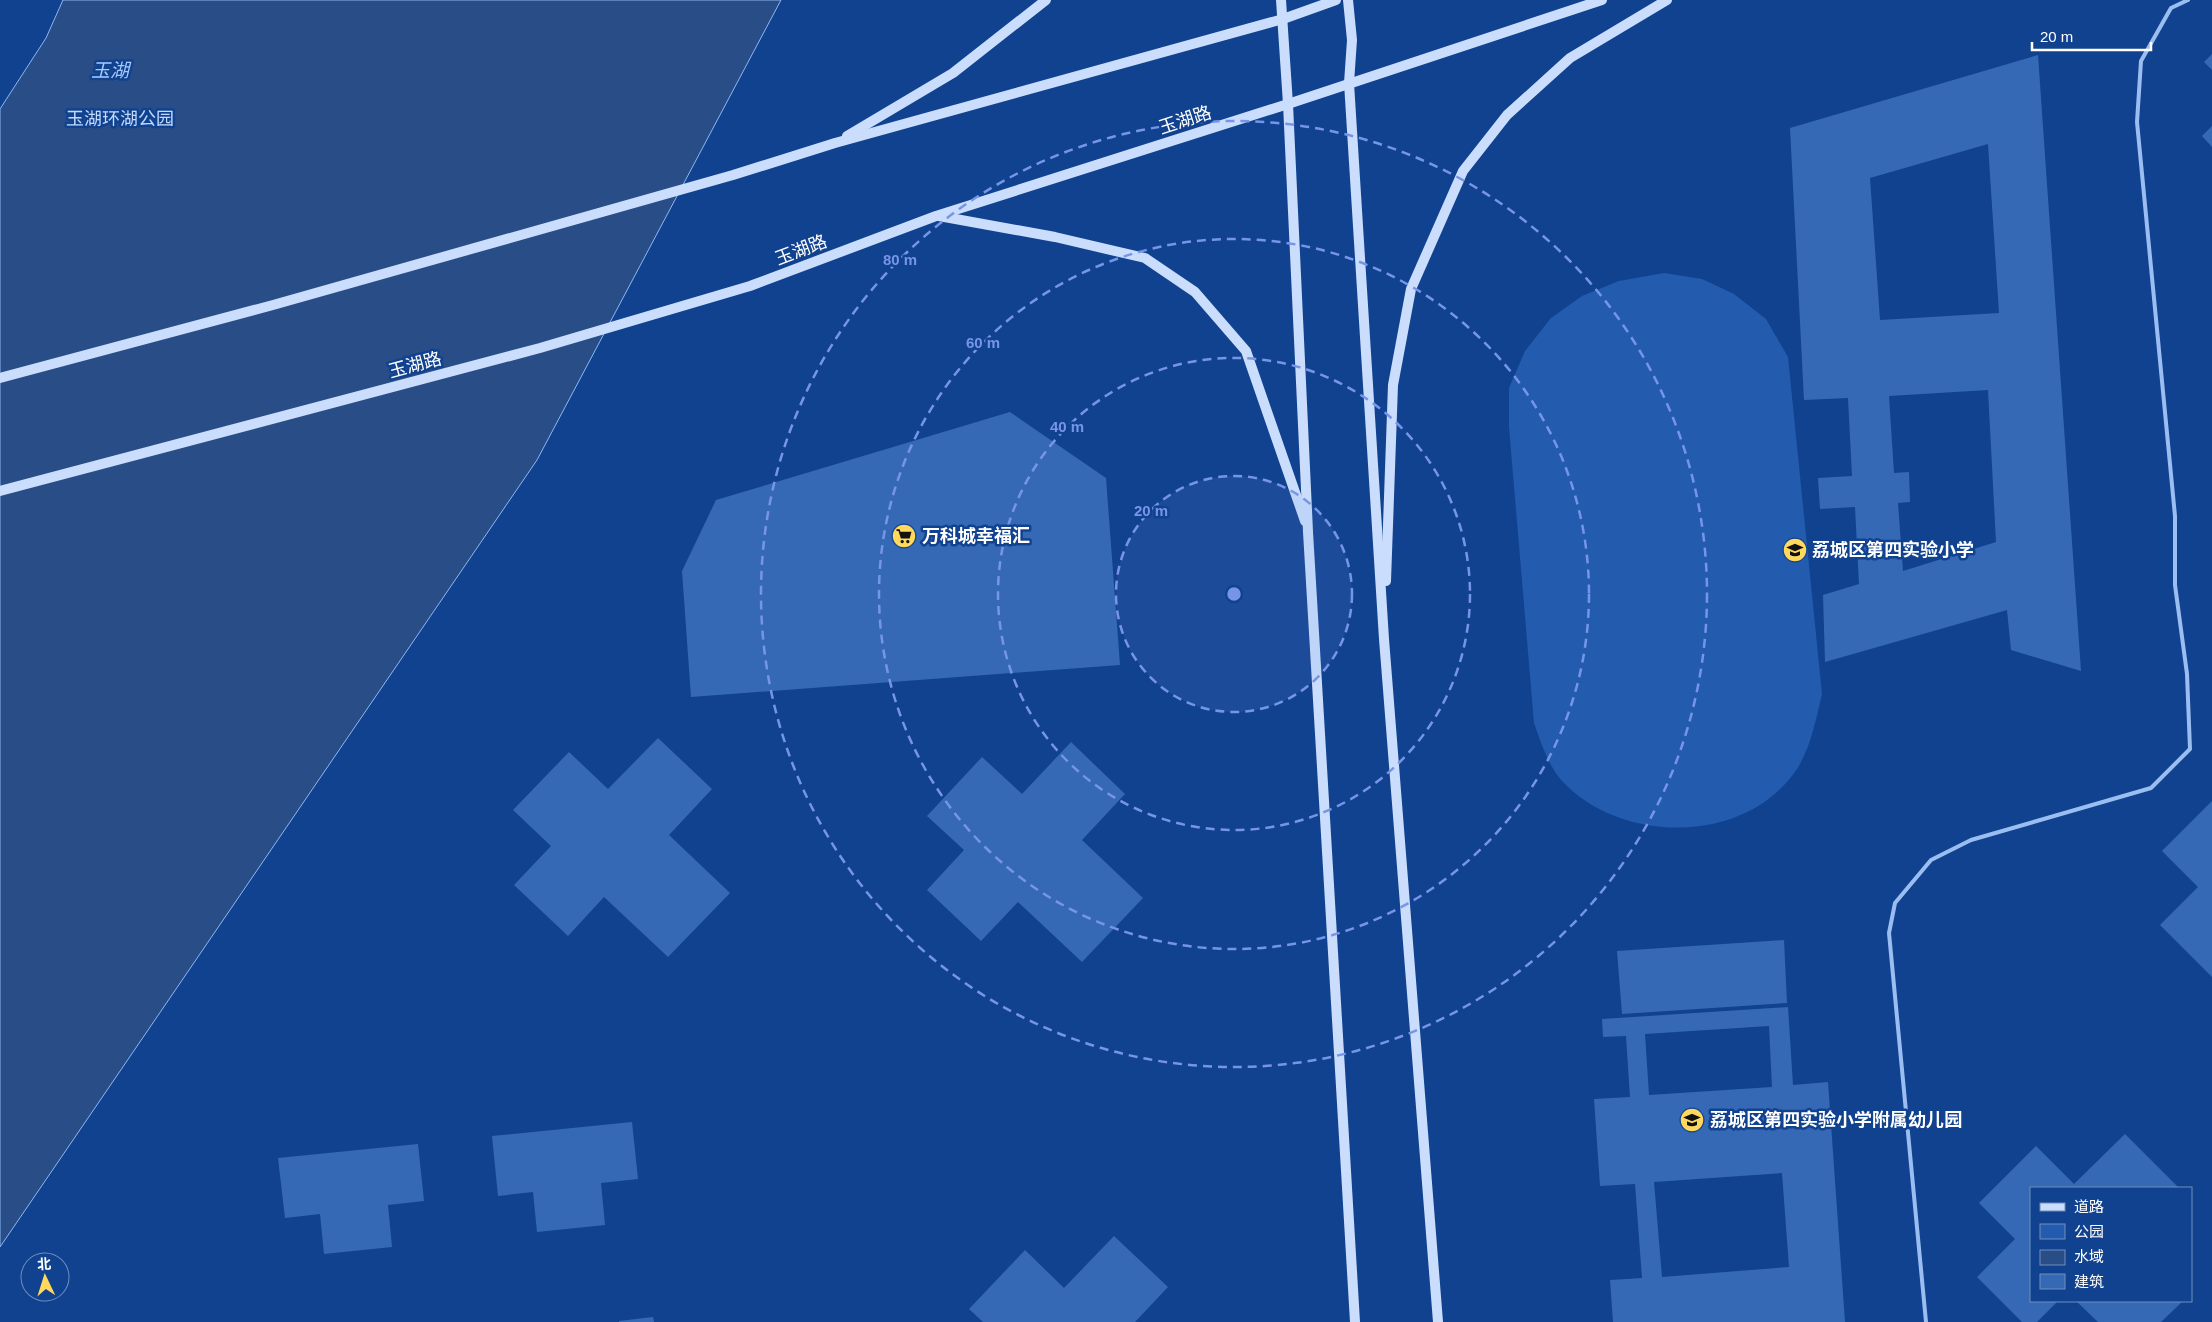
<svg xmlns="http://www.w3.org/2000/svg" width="2212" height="1322" font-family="Helvetica,'Noto Sans SC',sans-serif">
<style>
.green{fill:#235bae}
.water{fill:#294e87;stroke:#8cb8f5}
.building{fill:#3569b6;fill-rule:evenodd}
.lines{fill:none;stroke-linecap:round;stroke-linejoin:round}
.lane{stroke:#9bbef2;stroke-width:4}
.secondary{stroke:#caddfc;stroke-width:10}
.ring{fill:none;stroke:#7795e8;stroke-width:2.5;stroke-dasharray:9 6}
.labels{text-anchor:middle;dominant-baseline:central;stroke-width:5;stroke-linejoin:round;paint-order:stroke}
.park-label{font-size:18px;fill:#c2dafd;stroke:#11428f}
.street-label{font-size:18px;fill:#fff;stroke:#11428f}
.poi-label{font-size:18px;font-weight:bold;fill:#fff;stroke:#11428f;text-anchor:start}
.water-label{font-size:19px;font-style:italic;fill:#a7c8f9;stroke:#11428f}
.centre{fill:#7795e8;stroke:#11428f;stroke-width:2.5}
.ring-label{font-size:15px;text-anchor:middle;font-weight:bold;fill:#7795e8;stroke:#11428f;stroke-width:5;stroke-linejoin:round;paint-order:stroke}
</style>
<rect width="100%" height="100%" fill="#11428f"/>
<path class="green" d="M 1664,273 L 1702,279 L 1734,294 L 1766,319 L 1788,357 L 1822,694 C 1816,719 1811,747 1797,769 C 1746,845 1622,845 1562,781 C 1548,765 1541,743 1534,723 L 1509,427 L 1509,388 L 1525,351 L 1551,318 L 1582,296 L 1619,281 Z"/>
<polygon class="water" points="63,0 781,0 537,460 0,1247 0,109 46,38"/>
<g class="building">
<polygon points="2212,54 2212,70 2204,62"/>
<path d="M 2038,55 L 2081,671 L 2011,650 L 2007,610 L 1825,662 L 1823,595 L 1859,584 L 1855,507 L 1820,509 L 1818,478 L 1852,476 L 1848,398 L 1804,400 L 1790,128 ZM 1988,144 L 1999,313 L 1880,320 L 1870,178 ZM 1988,390 L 1996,542 L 1903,571 L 1898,503 L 1910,502 L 1909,472 L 1894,473 L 1889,396 Z"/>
<polygon points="2212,126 2212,147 2202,136"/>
<polygon points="1010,412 1106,478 1120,665 691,697 682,571 716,500"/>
<polygon points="658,738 712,789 669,835 730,893 668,957 604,897 568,936 514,885 551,846 513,810 569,752 608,789"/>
<polygon points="1071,742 1125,794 1082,840 1143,898 1082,962 1018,902 981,941 927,890 964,850 927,816 982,757 1022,794"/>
<polygon points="2212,801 2212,977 2160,925 2198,887 2162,851"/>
<polygon points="1784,940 1787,1003 1622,1014 1617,951"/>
<path d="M 1788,1007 L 1793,1085 L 1828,1082 L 1845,1322 L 1613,1322 L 1610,1280 L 1642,1278 L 1635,1184 L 1600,1186 L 1594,1099 L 1630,1097 L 1626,1036 L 1603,1037 L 1602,1019 ZM 1769,1026 L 1772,1087 L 1649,1095 L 1645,1034 ZM 1782,1173 L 1789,1267 L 1662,1277 L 1654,1182 Z"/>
<polygon points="632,1122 638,1179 601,1183 605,1225 537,1232 533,1192 498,1196 492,1136"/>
<polygon points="2125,1134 2178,1187 2031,1188 2031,1301 2058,1301 2037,1322 2022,1322 1977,1277 2015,1239 1979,1203 2036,1146 2074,1184"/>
<polygon points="418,1144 424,1201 388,1205 392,1247 324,1254 320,1214 285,1218 278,1158"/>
<polygon points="1114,1236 1168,1287 1135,1322 983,1322 969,1309 1025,1250 1064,1288"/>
<polygon points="2076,1301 2183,1301 2161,1322 2098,1322"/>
<polygon points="653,1317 654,1322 619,1322 619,1321"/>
</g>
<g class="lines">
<polyline class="lane" points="1926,1322 1889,933 1895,903 1931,860 1971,840 2151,788 2190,749 2187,674 2175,585 2175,516 2137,122 2141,61 2171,8 2188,0"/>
<g class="secondary">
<polyline points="1281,0 1288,104 1308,532 1355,1322"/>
<polyline points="1348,0 1352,40 1349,83 1384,639 1438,1322"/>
<polyline points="847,136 953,73 1046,0"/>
<polyline points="939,216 1055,237 1145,258 1195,292 1246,351 1305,521"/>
<polyline points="0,378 273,305 733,175 835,143 1283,19 1336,0"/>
<polyline points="0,491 540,348 750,286 936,216 1288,104 1602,0"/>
<polyline points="1386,581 1393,385 1411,289 1463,171 1507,115 1570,58 1667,0"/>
</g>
</g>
<circle cx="1234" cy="594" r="118" fill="#7795e8" fill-opacity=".12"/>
<g class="ring">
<circle cx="1234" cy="594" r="118"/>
<circle cx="1234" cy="594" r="236"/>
<circle cx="1234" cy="594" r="355"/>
<circle cx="1234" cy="594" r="473"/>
</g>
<defs>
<g id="supermarket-disc" transform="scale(1.25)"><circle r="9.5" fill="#ffd85c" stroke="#11428f"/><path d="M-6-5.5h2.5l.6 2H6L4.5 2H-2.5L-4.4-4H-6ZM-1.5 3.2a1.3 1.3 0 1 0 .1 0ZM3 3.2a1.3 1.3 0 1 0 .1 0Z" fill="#111"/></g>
<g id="school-disc" transform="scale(1.25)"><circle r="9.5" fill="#ffd85c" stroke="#11428f"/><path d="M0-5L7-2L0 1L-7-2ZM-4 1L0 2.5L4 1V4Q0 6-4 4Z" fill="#111"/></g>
</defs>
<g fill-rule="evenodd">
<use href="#supermarket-disc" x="904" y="536"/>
<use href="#school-disc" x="1795" y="550"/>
<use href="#school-disc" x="1692" y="1120"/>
</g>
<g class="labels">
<g class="park-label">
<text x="120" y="119">玉湖环湖公园</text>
</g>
<g class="street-label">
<text transform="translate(1185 120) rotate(-18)">玉湖路</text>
<text transform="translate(801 250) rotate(-21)">玉湖路</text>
<text transform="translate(415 365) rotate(-15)">玉湖路</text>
</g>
<g class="poi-label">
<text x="922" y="536">万科城幸福汇</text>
<text x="1812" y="550">荔城区第四实验小学</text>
<text x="1710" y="1120">荔城区第四实验小学附属幼儿园</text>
</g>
<g class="water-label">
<text x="110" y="70">玉湖</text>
</g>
</g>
<circle cx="1234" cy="594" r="8" class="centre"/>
<g class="ring-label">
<text x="900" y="265">80 m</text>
<text x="983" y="348">60 m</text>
<text x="1067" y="432">40 m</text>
<text x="1151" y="516">20 m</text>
</g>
<rect x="2030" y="1187" width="162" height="115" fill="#11428f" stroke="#708ebc"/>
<rect x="2040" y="1203" width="25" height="8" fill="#caddfc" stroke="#708ebc"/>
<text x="2074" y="1212" font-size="15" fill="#ffffff">道路</text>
<rect x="2040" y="1224" width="25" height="15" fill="#235bae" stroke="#708ebc"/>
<text x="2074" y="1237" font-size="15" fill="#ffffff">公园</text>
<rect x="2040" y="1250" width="25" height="15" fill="#294e87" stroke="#708ebc"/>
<text x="2074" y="1262" font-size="15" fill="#ffffff">水域</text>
<rect x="2040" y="1274" width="25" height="15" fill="#3569b6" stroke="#708ebc"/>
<text x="2074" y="1287" font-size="15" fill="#ffffff">建筑</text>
<g transform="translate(45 1277) rotate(356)"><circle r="24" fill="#11428f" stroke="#708ebc"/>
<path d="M0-4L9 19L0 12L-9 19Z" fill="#ffd85c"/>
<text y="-8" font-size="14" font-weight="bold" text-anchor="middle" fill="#ffffff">北</text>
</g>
<path d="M2032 42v8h119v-8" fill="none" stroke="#ffffff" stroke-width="2.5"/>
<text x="2040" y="42" font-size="15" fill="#ffffff" stroke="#11428f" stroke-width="4" paint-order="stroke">20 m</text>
</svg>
